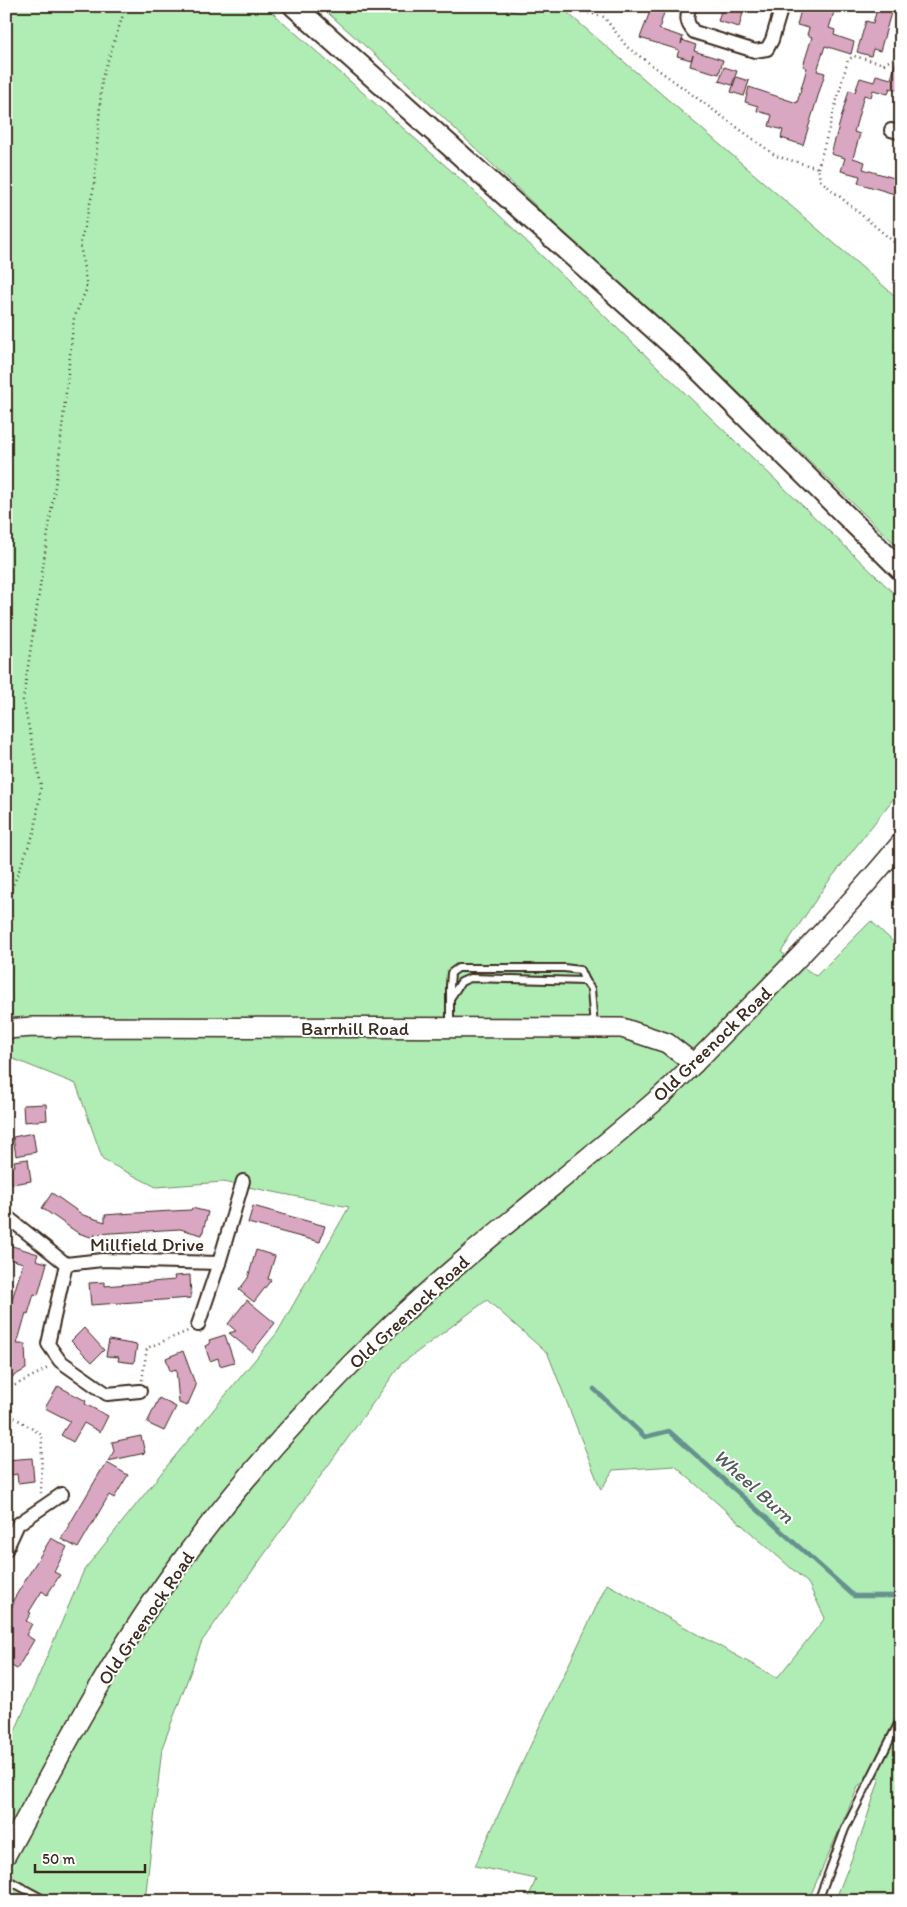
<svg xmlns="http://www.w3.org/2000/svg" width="907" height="1907" font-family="Itim,sans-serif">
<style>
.green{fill:#afedb4;stroke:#758c69}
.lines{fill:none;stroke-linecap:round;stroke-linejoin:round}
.stream{stroke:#66918f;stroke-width:4.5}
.building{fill:#daa7c3;stroke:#3b2a1e}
.lane-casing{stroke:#3b2a1e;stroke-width:10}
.street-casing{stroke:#3b2a1e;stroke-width:16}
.secondary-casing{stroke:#3b2a1e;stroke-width:22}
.primary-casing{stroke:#3b2a1e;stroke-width:24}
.path{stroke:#3b2a1e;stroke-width:2.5;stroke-dasharray:1 4;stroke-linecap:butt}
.lane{stroke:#fff;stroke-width:6}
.street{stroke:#fff;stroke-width:12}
.secondary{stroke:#fff;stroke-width:19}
.primary{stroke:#fff;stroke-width:20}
.labels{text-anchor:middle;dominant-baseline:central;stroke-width:4;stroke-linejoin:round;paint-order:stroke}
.street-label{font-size:19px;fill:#3b2a1e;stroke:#fff}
.water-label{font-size:20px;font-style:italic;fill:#515d56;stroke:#fff}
</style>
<rect width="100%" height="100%" fill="#fff"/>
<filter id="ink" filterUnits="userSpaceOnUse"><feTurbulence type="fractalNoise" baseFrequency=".02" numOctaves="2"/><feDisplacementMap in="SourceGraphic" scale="10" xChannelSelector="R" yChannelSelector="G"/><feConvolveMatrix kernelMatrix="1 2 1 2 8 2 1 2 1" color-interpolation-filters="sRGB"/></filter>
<g filter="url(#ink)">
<g class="green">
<polygon points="6,6 265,6 473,190 901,600 901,789 825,886 781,952 816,976 871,921 901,949 901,1901 835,1901 863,1830 880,1777 859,1785 808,1901 527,1901 536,1879 475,1866 515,1778 607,1584 777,1678 825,1618 808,1583 675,1466 613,1470 601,1490 548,1354 487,1300 401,1364 202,1641 162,1748 145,1901 6,1901 6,1752 84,1570 171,1461 277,1333 349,1207 223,1182 156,1187 103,1160 76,1084 6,1056"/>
<polygon points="320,6 491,6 521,13 533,6 563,6 570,15 901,301 901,550 784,436 623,289 409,85"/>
</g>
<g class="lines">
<polyline class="stream" points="594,1389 645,1437 669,1431 854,1596 901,1596"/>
</g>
<g class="building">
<polygon points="652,6 666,6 659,29 683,37 681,44 682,40 696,45 694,51 723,60 719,74 690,66 693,55 691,60 677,56 679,50 640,38"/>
<polygon points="730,6 745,6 739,27 718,21 722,8 729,10"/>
<polygon points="802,6 817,10 818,7 834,12 829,28 835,30 834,35 854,42 851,54 825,46 817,71 825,73 803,145 781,138 783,130 769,126 772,115 757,111 758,106 745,102 749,87 797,103 807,68 803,66 812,37 807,35 809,28 797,25"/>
<polygon points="878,6 893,6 880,51 873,49 871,56 857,52 866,21 873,23"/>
<polygon points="898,56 901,56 901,91 890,88 888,94 873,90 871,97 864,95 854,132 860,134 853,158 865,162 863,169 901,180 901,196 858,183 860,176 841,171 845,158 831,154 849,90 855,92 860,78 874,82 876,75 891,79"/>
<polygon points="724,67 737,71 732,85 719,81"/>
<polygon points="736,77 749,81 744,96 731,92"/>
<polygon points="46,1104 47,1120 24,1122 23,1105"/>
<polygon points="33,1133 36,1152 16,1156 13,1137"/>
<polygon points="28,1159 31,1181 12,1184 9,1167 15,1166 14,1161"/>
<polygon points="52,1193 83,1215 105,1222 105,1215 118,1214 191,1210 192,1208 208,1212 202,1235 180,1229 95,1234 94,1238 78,1233 42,1208"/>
<polygon points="253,1206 325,1226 320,1242 248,1223"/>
<polygon points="6,1244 38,1254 36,1260 47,1263 38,1295 34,1294 28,1314 26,1313 17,1344 25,1344 26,1369 12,1377 6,1370 6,1312 8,1313 23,1263 6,1258"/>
<polygon points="256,1250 275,1256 268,1279 271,1280 254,1302 239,1290 248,1278"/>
<polygon points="190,1275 191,1298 91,1305 89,1283 105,1282 105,1286 175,1280 174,1276"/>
<polygon points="247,1300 275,1323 252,1352 229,1333 236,1331 228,1324"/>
<polygon points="84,1328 104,1350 92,1362 71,1341"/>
<polygon points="225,1335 234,1362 220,1366 218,1358 210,1361 205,1346 210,1344 209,1340"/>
<polygon points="109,1340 137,1345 134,1363 118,1361 119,1357 106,1356"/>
<polygon points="183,1351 196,1386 187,1406 179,1403 176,1369 170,1371 166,1358"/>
<polygon points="58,1386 86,1401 85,1404 108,1416 100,1432 84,1423 73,1442 61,1435 70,1421 45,1408"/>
<polygon points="159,1398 176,1407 164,1431 147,1423"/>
<polygon points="141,1436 145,1453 108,1461 114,1451 112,1442"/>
<polygon points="32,1458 34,1481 18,1483 17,1474 7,1476 6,1460"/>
<polygon points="107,1463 128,1475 114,1498 109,1495 78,1548 61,1539 102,1469 103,1470"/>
<polygon points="51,1538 67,1547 54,1572 60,1575 47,1595 42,1591 29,1612 31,1613 26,1621 32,1624 26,1635 34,1640 17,1669 6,1663 6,1616 14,1603 12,1602"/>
</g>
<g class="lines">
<g class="lane-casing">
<g id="lane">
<polyline points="585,981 591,989 594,1027"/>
<polyline points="450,1026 450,986 451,973 458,968 564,968 580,970 585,981 470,978 461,982 451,997"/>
<polyline points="6,1879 47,1901"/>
<polyline points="818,1901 845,1829 901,1718"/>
</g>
</g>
<g class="street-casing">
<g id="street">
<path d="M 690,6 C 686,17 686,23 694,32 L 755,51 L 767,49 L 772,40 L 782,6"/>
<polyline points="891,130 901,133"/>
<polyline points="6,1216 66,1264 102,1260 219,1263 243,1181"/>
<polyline points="66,1264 48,1344 60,1361 107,1394 140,1391"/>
<polyline points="198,1325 219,1263"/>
<polyline points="6,1550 18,1524 62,1494"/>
</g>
</g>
<g class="secondary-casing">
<g id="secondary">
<polyline points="6,1029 33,1027 622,1028 667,1043 694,1064"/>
<path d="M 6,1855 C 57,1761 107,1665 169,1578 C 234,1488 309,1403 390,1326 C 476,1244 572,1174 661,1096 C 689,1070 716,1041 743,1014 C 798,959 852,903 901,843"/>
</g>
</g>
<g class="primary-casing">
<polyline id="primary" points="294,6 688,359 901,570"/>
</g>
<g class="path">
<polyline points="582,6 585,12 604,17 627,47 764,147 776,156 818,168 820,180 901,248"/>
<polyline points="818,168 848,60 854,56 884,64 901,54"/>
<polyline points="6,903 35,830 41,785 23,700 58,466 74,318 87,288 80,244 94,187 102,78 126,6"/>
<polyline points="142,1380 147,1348 188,1331"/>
<polyline points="6,1390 50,1367"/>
<polyline points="6,1412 42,1435 41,1493"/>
</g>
<use href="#lane" class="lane"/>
<use href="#street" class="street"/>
<use href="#secondary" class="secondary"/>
<use href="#primary" class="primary"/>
</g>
</g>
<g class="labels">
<g class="street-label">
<text x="355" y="1028">Barrhill Road</text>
<text transform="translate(712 1044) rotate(-44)">Old Greenock Road</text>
<text x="147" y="1244">Millfield Drive</text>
<text transform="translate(409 1312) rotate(-43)">Old Greenock Road</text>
<text transform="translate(146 1618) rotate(-56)">Old Greenock Road</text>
</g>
<g class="water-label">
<text transform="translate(754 1486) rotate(42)">Wheel Burn</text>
</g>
</g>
<rect width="907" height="1907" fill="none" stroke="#fff" stroke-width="25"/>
<rect x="12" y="12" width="882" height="1882" fill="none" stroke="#3b2a1e" stroke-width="2" filter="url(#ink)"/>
<path d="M35 1864v8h110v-8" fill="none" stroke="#3b2a1e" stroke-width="2.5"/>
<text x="42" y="1864" font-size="15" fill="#3b2a1e" stroke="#ffffff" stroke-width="4" paint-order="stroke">50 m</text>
</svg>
